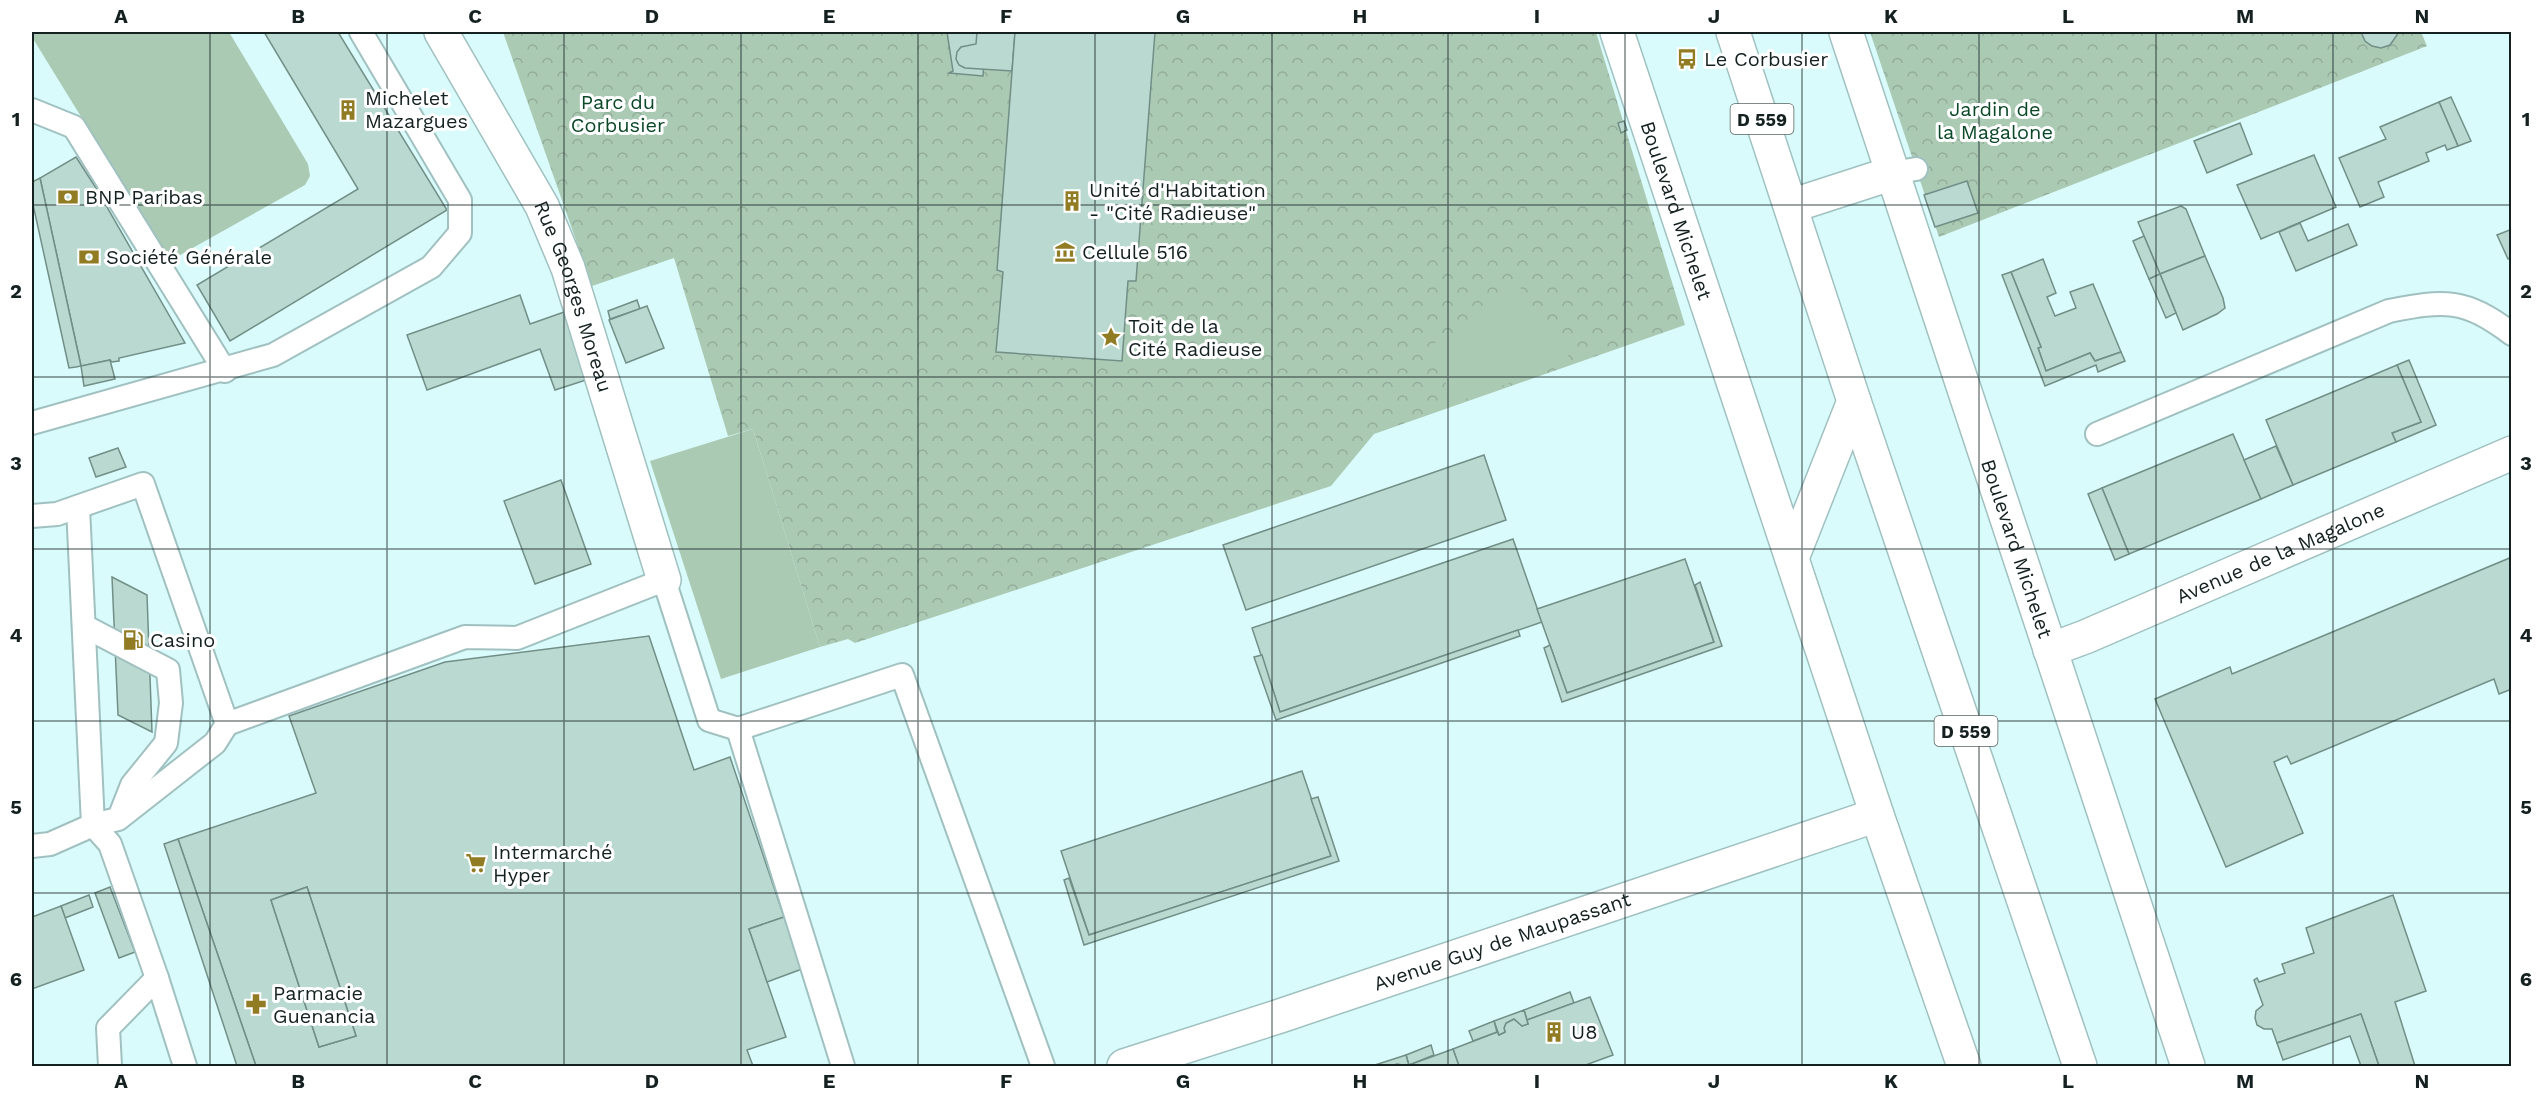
<svg xmlns="http://www.w3.org/2000/svg" width="2543" height="1098" font-family="'Work Sans',sans-serif">
<style>
.park{fill:url(#park-crowns)}
.garden{fill:#abcab4}
.building{fill:#bad9d0;stroke:#728f87;stroke-width:1.5;fill-rule:evenodd}
.lines{fill:none;stroke-linecap:round;stroke-linejoin:round}
.service-casing{stroke:#a0c1c0;stroke-width:26}
.minor-casing{stroke:#a0c1c0;stroke-width:36}
.primary-casing{stroke:#a0c1c0;stroke-width:36}
.service{stroke:#fff;stroke-width:22}
.minor{stroke:#fff;stroke-width:33}
.primary{stroke:#fff;stroke-width:33}
.grid{fill:none;stroke:#142120;stroke-width:1.5;stroke-opacity:0.55}
.labels{text-anchor:middle;dominant-baseline:central;stroke-width:6;stroke-linejoin:round;paint-order:stroke}
.shield{fill:#fff;stroke:#5a6463;stroke-width:1.5}
.shield-label{font-size:18px;font-weight:bold;fill:#142120}
.poi-label{font-size:20px;fill:#142120;stroke:#fff;text-anchor:start}
.park-label{font-size:20px;fill:#0a4828;stroke:#fff}
.street-label{font-size:20px;fill:#142120;stroke:#fff}
.neatline{fill:none;stroke:#142120;stroke-width:2}
.grid-label{font-size:20px;text-anchor:middle;font-weight:bold;fill:#142120}
</style>
<defs>
<pattern id="park-crowns" width="20" height="18" patternUnits="userSpaceOnUse" patternTransform="scale(1.5)"><rect width="20" height="18" fill="#abcab4"/><path d="M2 6a3 3 0 1 1 6 0M12 15a3 3 0 1 1 6 0" fill="none" stroke="#92ad9a"/></pattern>
</defs>
<rect width="100%" height="100%" fill="#d9fbfb"/>
<g class="park">
<polygon points="503,32 1596,32 1685,325 1374,434 1331,486 855,643 848,639 820,647 753,429 728,436 674,258 592,286"/>
<polygon points="1870,32 2421,32 2427,46 1939,237"/>
</g>
<g class="garden">
<polygon points="32,32 229,32 308,164 310,176 305,185 173,259 163,250 32,37"/>
<polygon points="1517,283 1572,361 1454,403 1430,346 1485,314"/>
<polygon points="753,429 820,647 721,679 650,461"/>
</g>
<g class="building">
<polygon points="264,32 338,32 447,210 230,341 197,285 358,189"/>
<polygon points="947,32 986,32 983,76 949,73 953,71"/>
<polygon points="977,32 1015,32 1012,71 965,68 959,65 956,59 957,52 961,47 976,44"/>
<polygon points="1015,32 1155,32 1136,281 1128,281 1122,361 996,352 1003,272 997,270"/>
<polygon points="2361,32 2397,32 2397,35 2390,45 2381,48 2372,46 2365,41"/>
<polygon points="2451,97 2471,141 2458,146 2439,102"/>
<polygon points="2439,102 2458,146 2447,150 2445,145 2426,153 2429,161 2378,182 2384,197 2360,207 2339,158 2386,139 2380,127"/>
<polygon points="1624,121 1627,130 1621,133 1618,123"/>
<polygon points="2240,123 2252,154 2207,173 2194,141"/>
<polygon points="2314,155 2336,207 2261,239 2237,185"/>
<polygon points="76,157 96,188 185,343 119,358 119,361 112,362 110,360 81,366 40,178"/>
<polygon points="40,178 81,366 76,367 69,368 32,200 32,182"/>
<polygon points="1967,181 1978,213 1935,227 1924,195"/>
<polygon points="2181,206 2186,209 2205,256 2160,274 2138,222"/>
<polygon points="2300,223 2308,241 2348,224 2357,245 2296,271 2279,232"/>
<polygon points="2512,229 2512,257 2508,259 2497,235"/>
<polygon points="2144,236 2160,274 2149,279 2133,241"/>
<polygon points="2205,256 2223,298 2225,308 2217,314 2183,330 2160,274"/>
<polygon points="2043,259 2056,293 2047,297 2055,316 2076,308 2070,292 2093,284 2121,352 2095,361 2090,353 2046,371 2038,348 2041,347 2011,272"/>
<polygon points="2011,272 2041,347 2038,348 2046,371 2090,353 2095,361 2121,352 2125,361 2098,372 2096,365 2045,386 2002,275"/>
<polygon points="2160,274 2176,313 2166,318 2149,279"/>
<polygon points="520,295 530,324 567,311 589,379 555,390 540,349 427,390 407,335"/>
<polygon points="637,300 640,309 610,319 608,311"/>
<polygon points="647,306 664,348 626,363 609,320"/>
<polygon points="110,360 115,379 84,386 81,366"/>
<polygon points="2409,360 2436,425 2396,442 2392,433 2421,422 2397,365"/>
<polygon points="2397,365 2421,422 2392,433 2396,442 2293,485 2266,420"/>
<polygon points="2233,434 2261,499 2129,554 2102,488"/>
<polygon points="2276,446 2293,485 2261,499 2244,460"/>
<polygon points="118,448 126,467 96,477 89,458"/>
<polygon points="1484,455 1506,520 1246,610 1223,545"/>
<polygon points="561,480 591,564 535,584 504,501"/>
<polygon points="2102,488 2129,554 2115,560 2088,494"/>
<polygon points="1513,539 1542,622 1280,712 1252,628"/>
<polygon points="2512,557 2512,689 2499,694 2494,679 2291,764 2287,756 2274,762 2303,833 2226,867 2155,699 2230,667 2232,674"/>
<polygon points="1685,559 1714,642 1567,693 1537,609"/>
<polygon points="112,577 147,595 152,732 118,715"/>
<polygon points="1700,582 1722,646 1562,702 1544,648 1550,645 1567,693 1714,642 1695,585"/>
<polygon points="1518,630 1520,636 1276,720 1254,657 1262,655 1280,712"/>
<path d="M 649,636 L 694,770 L 730,757 L 784,917 L 749,929 L 786,1037 L 747,1050 L 753,1066 L 256,1066 L 178,839 L 316,793 L 289,716 L 445,662 ZM 307,887 L 356,1036 L 319,1047 L 271,900 Z"/>
<polygon points="1302,771 1331,856 1089,935 1061,851"/>
<polygon points="1318,797 1339,861 1084,945 1064,880 1069,878 1089,935 1331,856 1311,799"/>
<polygon points="178,839 256,1066 237,1066 164,844"/>
<polygon points="110,887 135,952 119,958 95,893"/>
<polygon points="307,887 356,1036 319,1047 271,900"/>
<polygon points="89,895 93,907 65,918 61,906"/>
<polygon points="2393,895 2426,991 2395,1002 2415,1066 2379,1066 2361,1014 2277,1043 2272,1029 2264,1029 2257,1025 2255,1018 2256,1011 2263,1005 2254,980 2257,978 2259,982 2285,973 2282,964 2314,953 2306,928"/>
<polygon points="61,906 84,970 32,989 32,917"/>
<polygon points="784,917 802,969 767,982 749,929"/>
<polygon points="1570,992 1574,1003 1527,1020 1524,1010"/>
<polygon points="1590,997 1613,1055 1583,1066 1459,1066 1453,1049 1497,1032 1499,1035 1505,1032 1504,1028 1506,1023 1514,1019 1522,1026 1528,1024 1527,1020"/>
<polygon points="1524,1010 1528,1024 1522,1026 1514,1019 1506,1023 1504,1028 1505,1032 1499,1035 1494,1021"/>
<polygon points="2361,1014 2379,1066 2361,1066 2350,1036 2283,1060 2277,1043"/>
<polygon points="1494,1021 1497,1032 1473,1041 1469,1031"/>
<polygon points="1431,1045 1434,1055 1409,1065 1406,1055"/>
<polygon points="1453,1049 1459,1066 1409,1066 1409,1065"/>
<polygon points="1406,1055 1409,1066 1397,1064 1391,1066 1375,1065"/>
</g>
<g class="lines">
<g class="service-casing">
<g id="service">
<polyline points="32,110 74,127 225,371"/>
<polyline points="1893,173 1916,169"/>
<polyline points="32,423 273,355 431,267 460,233 460,200 361,32"/>
<path d="M 2097,434 L 2389,311 C 2445,300 2464,298 2512,334"/>
<polyline points="78,507 93,825 110,844 157,978 185,1066"/>
<polyline points="32,516 57,514 143,484 227,724 215,743 118,819 93,825 50,844 32,846"/>
<polyline points="84,626 168,670 171,703 166,743 132,785 119,818"/>
<polyline points="227,724 465,637 517,638 664,580 709,720 738,729"/>
<polyline points="110,1066 108,1028 157,978"/>
<polyline points="843,1066 738,729 902,675 1043,1066"/>
</g>
</g>
<g class="minor-casing">
<g id="minor">
<path id="s1" d="M 441,32 L 542,206 L 568,268 L 664,580"/>
<path id="s2" d="M 1617,32 L 1877,815 L 1964,1066"/>
<path id="s3" d="M 1846,32 L 2188,1066"/>
<polyline points="1791,206 1893,173"/>
<polyline points="1792,558 1854,401"/>
<path id="s4" d="M 2050,650 L 2085,637 L 2512,453"/>
<path id="s5" d="M 1124,1066 L 1280,1016 L 1877,815"/>
</g>
</g>
<g class="primary-casing">
<polyline id="primary" points="1733,32 1854,401 2080,1066"/>
</g>
<use href="#service" class="service"/>
<use href="#minor" class="minor"/>
<use href="#primary" class="primary"/>
</g>
<path class="grid" d="M 210,32 L 210,1066M 387,32 L 387,1066M 564,32 L 564,1066M 741,32 L 741,1066M 918,32 L 918,1066M 1095,32 L 1095,1066M 1272,32 L 1272,1066M 1448,32 L 1448,1066M 1625,32 L 1625,1066M 1802,32 L 1802,1066M 1979,32 L 1979,1066M 2156,32 L 2156,1066M 2333,32 L 2333,1066M 32,205 L 2512,205M 32,377 L 2512,377M 32,549 L 2512,549M 32,721 L 2512,721M 32,893 L 2512,893"/>
<defs>
<g id="bus-bare" transform="scale(1.62)"><path d="M-5-6H5V4H4V6H2V4H-2V6H-4V4H-5ZM-3.5-4V0h7V-4ZM-3.5 1.2v1.5H-2V1.2ZM2 1.2v1.5H3.5V1.2Z" fill="#927c23" stroke="#fff" stroke-width="2.5" paint-order="stroke"/></g>
<g id="building-bare" transform="scale(1.62)"><path d="M-4-6H4V6H1V3H-1V6H-4ZM-2.5-4.3h1.7v1.8h-1.7ZM.8-4.3h1.7v1.8H.8ZM-2.5-1h1.7V.8h-1.7ZM.8-1h1.7V.8H.8Z" fill="#927c23" stroke="#fff" stroke-width="2.5" paint-order="stroke"/></g>
<g id="bank-bare" transform="scale(1.62)"><path d="M-6-4H6V4H-6ZM0-2.3a2.3 2.3 0 1 0 0 4.6a2.3 2.3 0 1 0 0-4.6Z" fill="#927c23" stroke="#fff" stroke-width="2.5" paint-order="stroke"/></g>
<g id="museum-bare" transform="scale(1.62)"><path d="M0-6L6-3V-2H-6V-3ZM-5-1h2V3h-2ZM-1-1h2V3h-2ZM3-1h2V3H3ZM-6 4H6V6H-6Z" fill="#927c23" stroke="#fff" stroke-width="2.5" paint-order="stroke"/></g>
<g id="sight-bare" transform="scale(1.62)"><path d="M0-6L1.8-2.2L6-1.7L2.9 1.2L3.7 5.4L0 3.3L-3.7 5.4L-2.9 1.2L-6-1.7L-1.8-2.2Z" fill="#927c23" stroke="#fff" stroke-width="2.5" paint-order="stroke"/></g>
<g id="fuel-bare" transform="scale(1.62)"><path d="M-5.5-6h7V0h2V4h1.3V-2.5L3-4.5l.8-.8L6-3V5H2.5V1h-1V6h-7ZM-4.2-4.7v3.2H.2V-4.7Z" fill="#927c23" stroke="#fff" stroke-width="2.5" paint-order="stroke"/></g>
<g id="supermarket-bare" transform="scale(1.62)"><path d="M-6-5.5h2.5l.6 2H6L4.5 2H-2.5L-4.4-4H-6ZM-1.5 3.2a1.3 1.3 0 1 0 .1 0ZM3 3.2a1.3 1.3 0 1 0 .1 0Z" fill="#927c23" stroke="#fff" stroke-width="2.5" paint-order="stroke"/></g>
<g id="pharmacy-bare" transform="scale(1.62)"><path d="M-2-6h4v4h4v4h-4v4h-4v-4h-4v-4h4Z" fill="#927c23" stroke="#fff" stroke-width="2.5" paint-order="stroke"/></g>
</defs>
<g fill-rule="evenodd">
<use href="#bus-bare" x="1687" y="59"/>
<use href="#building-bare" x="348" y="110"/>
<use href="#bank-bare" x="68" y="197"/>
<use href="#building-bare" x="1072" y="201"/>
<use href="#museum-bare" x="1065" y="252"/>
<use href="#bank-bare" x="89" y="257"/>
<use href="#sight-bare" x="1111" y="337"/>
<use href="#fuel-bare" x="133" y="640"/>
<use href="#supermarket-bare" x="476" y="863"/>
<use href="#pharmacy-bare" x="256" y="1004"/>
<use href="#building-bare" x="1554" y="1032"/>
</g>
<g class="labels">
<g class="shield">
<rect x="1730.5" y="104" width="63" height="30" rx="4.5"/>
<rect x="1934.5" y="716" width="63" height="30" rx="4.5"/>
</g>
<g class="shield-label">
<text x="1762" y="119">D 559</text>
<text x="1966" y="731">D 559</text>
</g>
<g class="poi-label">
<text x="1704" y="59">Le Corbusier</text>
<text x="365" y="98">Michelet<tspan x="365" dy="23">Mazargues</tspan></text>
<text x="1089" y="190">Unité d'Habitation<tspan x="1089" dy="23">- "Cité Radieuse"</tspan></text>
<text x="85" y="197">BNP Paribas</text>
<text x="1082" y="252">Cellule 516</text>
<text x="106" y="257">Société Générale</text>
<text x="1128" y="326">Toit de la<tspan x="1128" dy="23">Cité Radieuse</tspan></text>
<text x="150" y="640">Casino</text>
<text x="493" y="852">Intermarché<tspan x="493" dy="23">Hyper</tspan></text>
<text x="273" y="993">Parmacie<tspan x="273" dy="23">Guenancia</tspan></text>
<text x="1571" y="1032">U8</text>
</g>
<g class="park-label">
<text x="618" y="102">Parc du<tspan x="618" dy="23">Corbusier</tspan></text>
<text x="1995" y="109">Jardin de<tspan x="1995" dy="23">la Magalone</tspan></text>
</g>
<g class="street-label">
<text stroke="none"><textPath href="#s2" startOffset="188">Boulevard Michelet</textPath></text>
<text stroke="none"><textPath href="#s1" startOffset="297">Rue Georges Moreau</textPath></text>
<text stroke="none"><textPath href="#s3" startOffset="544">Boulevard Michelet</textPath></text>
<text stroke="none"><textPath href="#s4" startOffset="250">Avenue de la Magalone</textPath></text>
<text stroke="none"><textPath href="#s5" startOffset="398">Avenue Guy de Maupassant</textPath></text>
</g>
</g>
<rect width="2543" height="1098" fill="none" stroke="#ffffff" stroke-width="66"/>
<rect x="33" y="33" width="2477" height="1032" class="neatline"/>
<g class="grid-label">
<text x="121" y="23">A</text>
<text x="298" y="23">B</text>
<text x="475" y="23">C</text>
<text x="652" y="23">D</text>
<text x="829" y="23">E</text>
<text x="1006" y="23">F</text>
<text x="1183" y="23">G</text>
<text x="1360" y="23">H</text>
<text x="1537" y="23">I</text>
<text x="1714" y="23">J</text>
<text x="1891" y="23">K</text>
<text x="2068" y="23">L</text>
<text x="2245" y="23">M</text>
<text x="2422" y="23">N</text>
<text x="16" y="126">1</text>
<text x="2526" y="126">1</text>
<text x="16" y="298">2</text>
<text x="2526" y="298">2</text>
<text x="16" y="470">3</text>
<text x="2526" y="470">3</text>
<text x="16" y="642">4</text>
<text x="2526" y="642">4</text>
<text x="16" y="814">5</text>
<text x="2526" y="814">5</text>
<text x="16" y="986">6</text>
<text x="2526" y="986">6</text>
<text x="121" y="1088">A</text>
<text x="298" y="1088">B</text>
<text x="475" y="1088">C</text>
<text x="652" y="1088">D</text>
<text x="829" y="1088">E</text>
<text x="1006" y="1088">F</text>
<text x="1183" y="1088">G</text>
<text x="1360" y="1088">H</text>
<text x="1537" y="1088">I</text>
<text x="1714" y="1088">J</text>
<text x="1891" y="1088">K</text>
<text x="2068" y="1088">L</text>
<text x="2245" y="1088">M</text>
<text x="2422" y="1088">N</text>
</g>
</svg>
